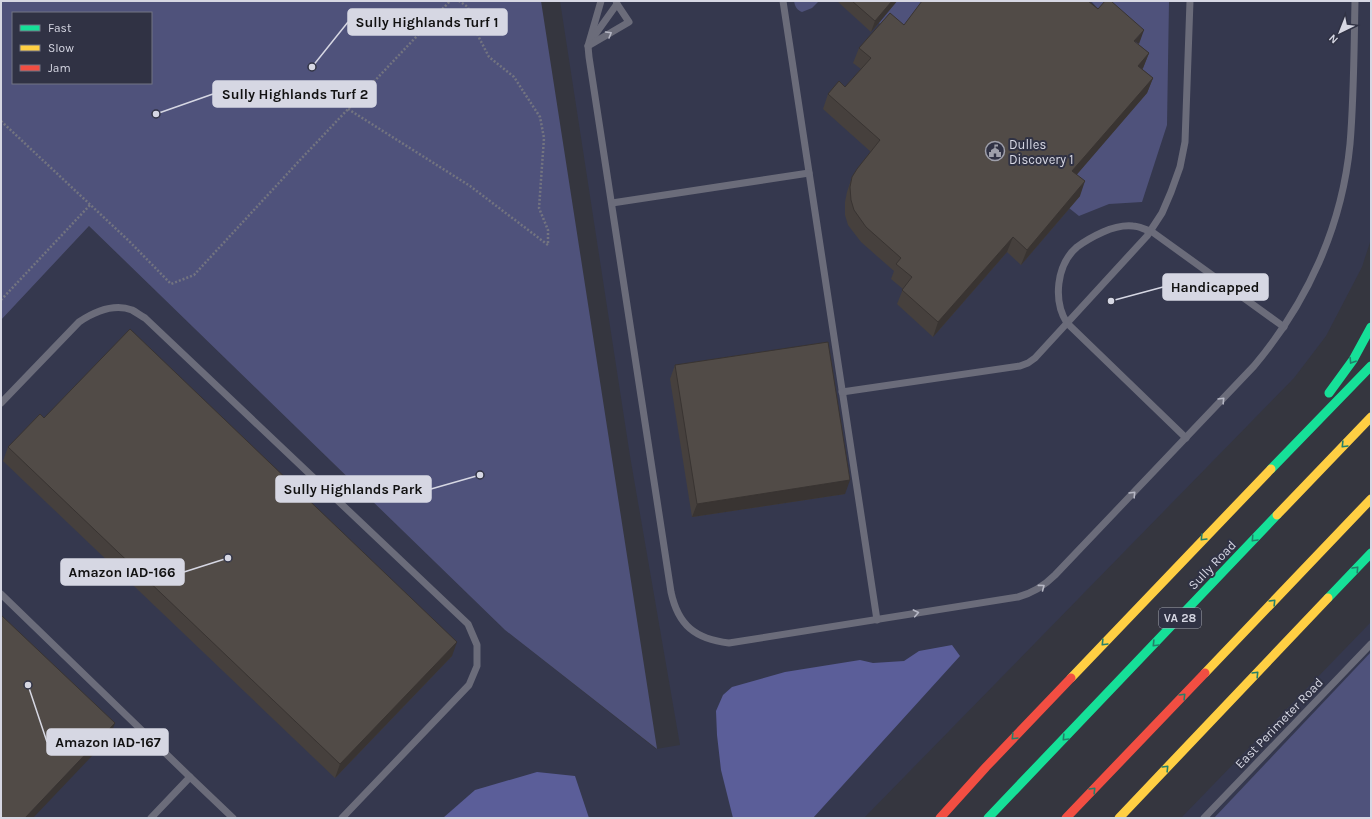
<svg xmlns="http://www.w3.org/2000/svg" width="1372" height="819" font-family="Karla,sans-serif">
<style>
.built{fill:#35384e}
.green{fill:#4f527b;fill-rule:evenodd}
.water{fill:#5b5e99}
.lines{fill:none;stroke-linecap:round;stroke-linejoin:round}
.path{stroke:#737480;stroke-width:2.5;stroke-dasharray:2 2;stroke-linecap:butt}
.lane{stroke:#6b6c7a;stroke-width:7}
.fast{stroke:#16e098;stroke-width:9}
.slow{stroke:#ffcf43;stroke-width:9}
.jam{stroke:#f24e42;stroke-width:9}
.wall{fill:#46403d}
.shaded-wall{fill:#393432}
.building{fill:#514b47;stroke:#393432}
.oneway{stroke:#b6b7c4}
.oneway2{stroke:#24806a}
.labels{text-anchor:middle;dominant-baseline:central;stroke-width:4;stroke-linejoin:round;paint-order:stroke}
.shield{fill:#303244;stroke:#a4a6b3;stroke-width:1}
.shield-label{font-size:12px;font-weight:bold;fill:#d6d7e3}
.poi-label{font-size:13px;fill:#d6d7e3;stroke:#303244;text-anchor:start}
.street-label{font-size:13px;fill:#d6d7e3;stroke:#303244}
.leader{fill:none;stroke:#d6d7e3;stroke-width:1.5}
.callout-dot{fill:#d6d7e3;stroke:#303244;stroke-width:1.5}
.callout{fill:#d6d7e3;stroke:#d6d7e3;stroke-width:1.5}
.callout-label{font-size:14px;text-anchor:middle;font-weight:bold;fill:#111}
</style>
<rect width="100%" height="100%" fill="#35363f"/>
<g class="built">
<polygon points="560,1 1371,1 1371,239 1362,267 1326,336 1294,378 864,818 1,818 1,320 89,226 505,630 656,749 680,745 630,456"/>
<polygon points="1371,622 1371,818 1181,818"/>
</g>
<g class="green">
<path d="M 2,1 L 541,1 L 657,749 L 505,630 L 89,226 L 1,320 ZM 13,13 L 151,13 L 151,83 L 13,83 Z"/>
<path d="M 794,1 L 819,1 L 812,8 L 802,12 C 797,10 795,7 794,1 Z"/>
<polygon points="897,1 929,1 898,40 879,23"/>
<polygon points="1091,1 1169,1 1167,125 1142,202 1109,204 1079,216 1069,208 1067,186 1102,13"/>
<polygon points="1371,652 1371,818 1214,818"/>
</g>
<g class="water">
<polygon points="952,645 960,656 813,818 733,818 721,770 717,735 716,711 723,695 732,687 785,672 860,660 873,663 904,661 919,651"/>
<polygon points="537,772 575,776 589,818 443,818 475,790"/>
</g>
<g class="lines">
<g class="path">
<polyline points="348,109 470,186 548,245 548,230 539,208 544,138 540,117 514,77 489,57 472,24 468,7 459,1"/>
<polyline points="1,121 129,241 171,284 194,275 300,160 450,1"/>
<polyline points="1,300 90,205"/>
</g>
<g class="lane">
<path d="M 601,1 L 588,46 L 589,57 L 671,592 C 678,625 695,639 729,643 L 1018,597 C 1033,593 1044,586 1055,575 L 1254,366 C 1307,303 1342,227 1350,144 C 1354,97 1354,48 1355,1"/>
<polyline points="783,1 877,620"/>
<polyline points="592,39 617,4 616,1"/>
<polyline points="588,46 629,22 617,4"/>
<polyline points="612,203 809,173"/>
<polyline points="842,392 1020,366 1028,363 1035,358 1147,236 1162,213 1171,192 1180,167 1185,142 1190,1"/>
<path d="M 1,403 L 79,322 C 94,312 113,303 132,310 C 136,312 141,316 145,318 L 468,624 L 477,645 L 477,666 L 469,685 L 342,818"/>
<path d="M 1186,438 L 1067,323 C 1053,301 1056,265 1077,247 C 1085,241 1094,236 1103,232 C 1112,228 1123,225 1133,226 C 1139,226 1145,230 1151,231 L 1284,327"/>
<polyline points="1,594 190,777"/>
<polyline points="151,818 190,777 233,818"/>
<polyline points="1204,818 1371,644"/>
</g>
<g class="fast">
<polyline points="1329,393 1353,360 1371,327"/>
<polyline points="1271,469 1371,366"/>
<polyline points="1328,598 1371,553"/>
<polyline points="988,818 1277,515"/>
</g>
<g class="slow">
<polyline points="1277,515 1371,417"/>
<polyline points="1205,673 1371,499"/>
<polyline points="1071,678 1271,469"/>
<polyline points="1119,818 1328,598"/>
</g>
<g class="jam">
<polyline points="940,818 986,767 1071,678"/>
<polyline points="1066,818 1205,673"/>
</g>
</g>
<g class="wall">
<polygon points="837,1 897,1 871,32"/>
<polygon points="904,25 1139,45 1149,53 1143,68 1142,69 1153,78 1147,93 1077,174 1080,196 1021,265 1007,252 933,337 897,304 903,289 891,279 894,271 861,242 848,225 845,215 845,202 847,192 852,177 871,152 823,109 828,94 845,87 861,69 853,63 859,48"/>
<polygon points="675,365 845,494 692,517 670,379"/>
<polygon points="44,418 452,656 335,778 3,461 8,447"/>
</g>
<g class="shaded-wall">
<polygon points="892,1 897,1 871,32 875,21"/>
<polygon points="1144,30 1139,44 1134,41"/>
<polygon points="1149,53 1143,68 1133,81 1138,66"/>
<polygon points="1153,78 1147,93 1067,186 1072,171"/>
<polygon points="1085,181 1080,196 1021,265 1027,250"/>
<polygon points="1013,237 1007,252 933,337 938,322"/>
<polygon points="850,480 845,494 692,517 697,504"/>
<polygon points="457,642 452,656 335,778 340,764"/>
<polygon points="115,723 110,737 33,818 25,818"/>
</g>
<g class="building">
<polygon points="852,1 892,1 875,21"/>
<polygon points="922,1 1088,1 1098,9 1105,1 1111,1 1144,30 1134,41 1149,53 1138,66 1153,78 1072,171 1085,181 1027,250 1013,237 938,322 902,290 912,277 896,264 901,258 866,227 854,210 851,200 850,187 852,177 857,169 880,140 828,94 839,81 845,87 871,58 859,48 890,13 904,25"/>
<polygon points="130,329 457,642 340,764 8,447 40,414 44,418"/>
<polygon points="828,342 850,480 697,504 675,365"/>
<polygon points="1,615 115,723 25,818 1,818"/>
</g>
<defs><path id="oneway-chevron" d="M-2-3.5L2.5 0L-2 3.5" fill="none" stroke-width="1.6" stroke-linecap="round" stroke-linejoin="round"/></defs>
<g class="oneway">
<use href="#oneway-chevron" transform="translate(609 34) rotate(-30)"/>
<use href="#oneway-chevron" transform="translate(1222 400) rotate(-46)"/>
<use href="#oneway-chevron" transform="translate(1133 494) rotate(-46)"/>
<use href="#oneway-chevron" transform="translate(1042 587) rotate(-37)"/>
<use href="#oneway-chevron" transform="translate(916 613) rotate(-11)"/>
</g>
<g class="oneway2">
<use href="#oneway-chevron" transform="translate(1352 361) rotate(122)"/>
<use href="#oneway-chevron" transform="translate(1344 445) rotate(134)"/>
<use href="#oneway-chevron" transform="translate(1203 538) rotate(134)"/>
<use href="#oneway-chevron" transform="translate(1254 539) rotate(133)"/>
<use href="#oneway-chevron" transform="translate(1356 569) rotate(-47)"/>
<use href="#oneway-chevron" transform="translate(1273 602) rotate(-46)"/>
<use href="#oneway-chevron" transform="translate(1104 643) rotate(134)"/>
<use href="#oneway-chevron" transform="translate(1155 644) rotate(134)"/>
<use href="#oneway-chevron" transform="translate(1256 674) rotate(-46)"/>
<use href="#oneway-chevron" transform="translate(1183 696) rotate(-46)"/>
<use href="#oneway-chevron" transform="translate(1014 737) rotate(134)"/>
<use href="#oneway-chevron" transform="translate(1065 738) rotate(134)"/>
<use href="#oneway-chevron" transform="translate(1166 768) rotate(-46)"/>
<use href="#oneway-chevron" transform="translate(1093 790) rotate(-46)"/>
</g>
<defs>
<g id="civic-ring" transform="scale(1)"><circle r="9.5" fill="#303244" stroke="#9e9faa" stroke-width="1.5"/><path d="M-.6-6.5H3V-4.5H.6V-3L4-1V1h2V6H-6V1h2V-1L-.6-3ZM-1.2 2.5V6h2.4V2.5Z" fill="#9e9faa"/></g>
</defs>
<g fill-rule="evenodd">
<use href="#civic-ring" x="995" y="151"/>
</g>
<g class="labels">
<rect class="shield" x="1159" y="608" width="42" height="20" rx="3"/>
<g class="shield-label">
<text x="1180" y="618">VA 28</text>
</g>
<g class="poi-label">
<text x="1009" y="144">Dulles<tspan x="1009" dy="15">Discovery 1</tspan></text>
</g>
<g class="street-label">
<text transform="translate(1212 565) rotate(-46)">Sully Road</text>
<text transform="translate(1279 723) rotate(-46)">East Perimeter Road</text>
</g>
</g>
<path class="leader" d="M312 67L348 22M156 114L213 94M1111 301L1163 287M480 475L431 489M228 558L184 572M28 685L47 742"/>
<g class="callout-dot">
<circle cx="312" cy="67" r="4"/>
<circle cx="156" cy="114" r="4"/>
<circle cx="1111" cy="301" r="4"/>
<circle cx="480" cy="475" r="4"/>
<circle cx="228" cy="558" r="4"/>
<circle cx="28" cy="685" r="4"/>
</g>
<g class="callout">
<rect x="348" y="9" width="159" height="26" rx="4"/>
<rect x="213" y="81" width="163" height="26" rx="4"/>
<rect x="1163" y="274" width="105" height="26" rx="4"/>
<rect x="276" y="476" width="155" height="26" rx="4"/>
<rect x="61" y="559" width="123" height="26" rx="4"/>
<rect x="47" y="729" width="121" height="26" rx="4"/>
</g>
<g class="callout-label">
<text x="427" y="27">Sully Highlands Turf 1</text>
<text x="295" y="99">Sully Highlands Turf 2</text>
<text x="1215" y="292">Handicapped</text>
<text x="353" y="494">Sully Highlands Park</text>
<text x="122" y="577">Amazon IAD-166</text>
<text x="108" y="747">Amazon IAD-167</text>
</g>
<rect width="1372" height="819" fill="none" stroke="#d6d7e3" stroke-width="4"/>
<rect x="12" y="12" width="140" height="72" fill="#303244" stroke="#727484"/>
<rect x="20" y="25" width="20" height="6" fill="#16e098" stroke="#727484"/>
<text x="48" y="32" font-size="12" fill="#d6d7e3">Fast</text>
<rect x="20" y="45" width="20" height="6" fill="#ffcf43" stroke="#727484"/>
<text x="48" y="52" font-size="12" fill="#d6d7e3">Slow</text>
<rect x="20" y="65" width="20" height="6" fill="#f24e42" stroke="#727484"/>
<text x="48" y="72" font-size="12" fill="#d6d7e3">Jam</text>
<g transform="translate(1340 32) rotate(223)" stroke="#303244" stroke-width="3" paint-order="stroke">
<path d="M0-3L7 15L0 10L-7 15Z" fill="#d6d7e3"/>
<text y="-6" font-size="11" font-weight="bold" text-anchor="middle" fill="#d6d7e3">N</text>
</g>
</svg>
